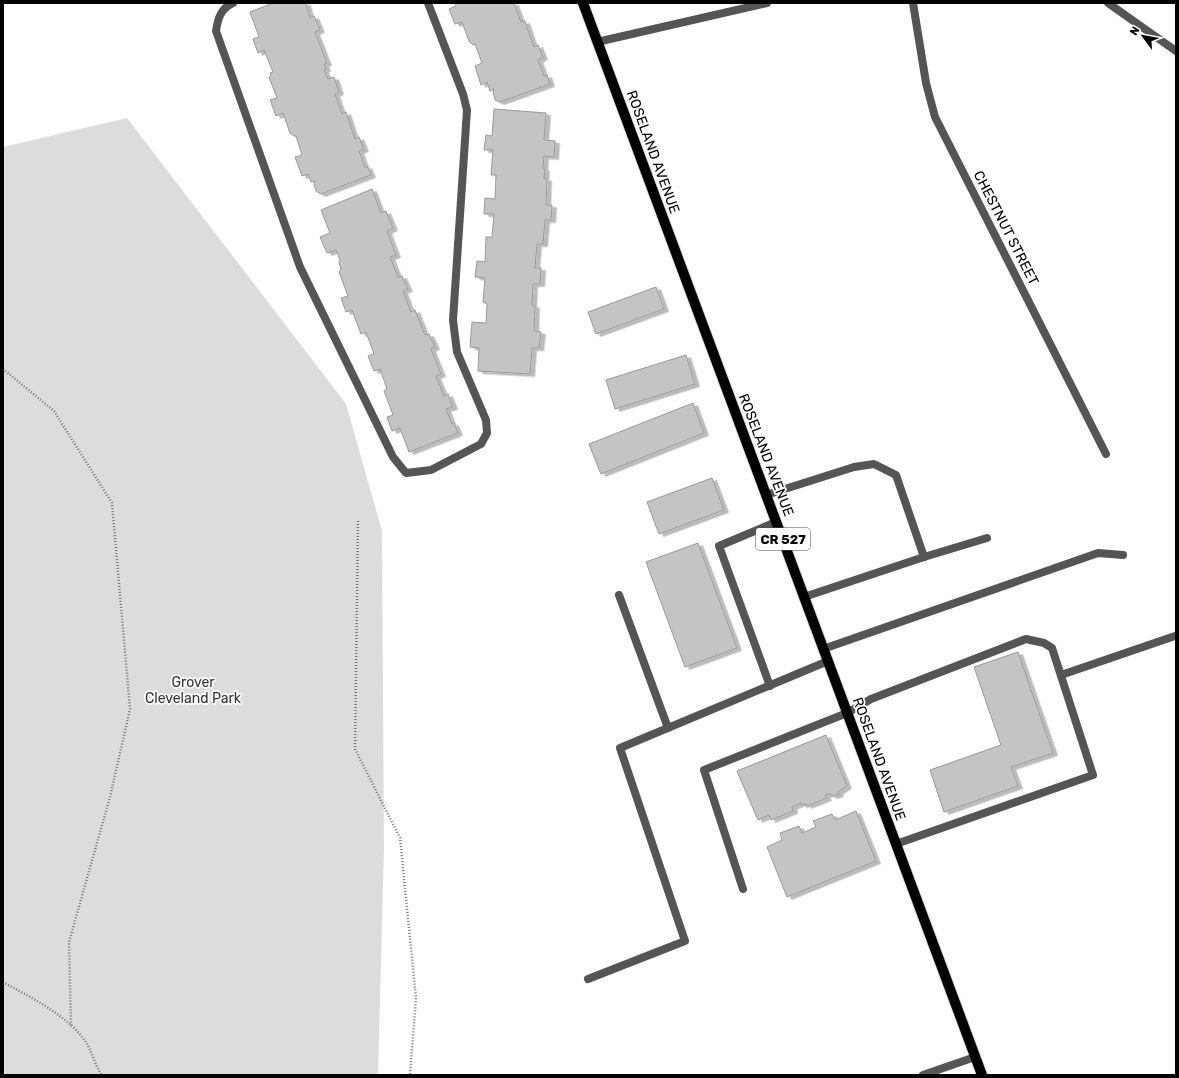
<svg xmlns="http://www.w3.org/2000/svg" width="1179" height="1078" font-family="Rubik,sans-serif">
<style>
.green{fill:#dcdcdc}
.building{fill:#c4c4c4;stroke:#999;filter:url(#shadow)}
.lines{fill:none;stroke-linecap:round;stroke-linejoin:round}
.primary-casing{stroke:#dbdbdb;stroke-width:12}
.path{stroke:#777;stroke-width:2.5;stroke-dasharray:1 2;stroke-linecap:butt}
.service{stroke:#555;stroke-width:8}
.minor{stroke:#555;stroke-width:8}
.primary{stroke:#000;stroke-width:10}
.labels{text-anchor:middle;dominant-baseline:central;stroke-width:3.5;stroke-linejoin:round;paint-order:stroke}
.shield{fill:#fff;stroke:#4c4c4c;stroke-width:1}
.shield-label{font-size:13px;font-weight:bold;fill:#000}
.street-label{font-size:14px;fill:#000;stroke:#fff}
.park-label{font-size:14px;fill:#333;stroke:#fff}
</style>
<defs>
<filter id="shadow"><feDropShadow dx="4.5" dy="2.5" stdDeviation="0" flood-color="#0004"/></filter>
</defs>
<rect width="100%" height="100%" fill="#fff"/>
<polygon class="green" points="127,118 346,404 382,531 384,848 378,1075 3,1075 3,147"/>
<g class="building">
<polygon points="273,3 306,3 310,18 314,16 320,30 315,32 327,63 324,64 326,69 324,70 328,79 334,77 339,92 335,94 342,114 346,112 355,139 359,137 364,149 359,151 365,167 367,166 371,175 321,194 316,191 314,184 315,181 311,182 308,174 302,176 295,157 302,155 296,136 294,136 290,133 283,113 276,116 270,100 277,98 269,77 271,75 270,73 273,72 264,50 258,53 253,39 259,37 250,12"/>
<polygon points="455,3 514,3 521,22 525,21 534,47 538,45 543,57 538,60 544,76 547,75 550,84 500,102 495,100 493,92 494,89 490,91 487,82 481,85 475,66 482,63 475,44 473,45 469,41 462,22 455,24 449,9 456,6"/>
<polygon points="494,109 546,113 544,140 555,141 554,157 544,156 543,168 545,169 544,178 547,179 546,205 552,205 551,220 545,220 543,244 537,244 535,268 541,268 540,284 533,284 532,305 535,306 534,331 541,332 539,348 532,348 530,374 478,371 479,348 470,347 472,322 486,323 487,304 483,302 485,278 475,277 477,261 485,262 486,237 492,237 494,214 484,214 485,198 495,199 496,175 491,175 493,150 484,150 486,135 492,136"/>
<polygon points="372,189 381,213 386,211 393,228 387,231 396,255 390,257 398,277 402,276 408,289 403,291 411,312 415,310 425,335 429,334 435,347 431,349 441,374 436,376 444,396 448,394 453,407 446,409 452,424 454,423 458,433 409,452 400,428 392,431 387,417 393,415 384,391 387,389 380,369 374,371 368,356 374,354 366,332 361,334 352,310 346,312 341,298 348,296 339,272 341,270 339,262 340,260 336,250 327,253 320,237 330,233 321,210"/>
<polygon points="656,287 664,309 596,334 588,312"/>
<polygon points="686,355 695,384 615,409 606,380"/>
<polygon points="693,403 704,433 601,474 589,444"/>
<polygon points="712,478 724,510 659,534 647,502"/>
<polygon points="698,543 737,648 685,667 646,562"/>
<polygon points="1018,652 1053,753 1011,767 1018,786 944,812 930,770 1001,745 974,667"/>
<polygon points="826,735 847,786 838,792 839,794 833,796 829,794 825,795 827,798 807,806 806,804 802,805 801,803 792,807 793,811 771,820 769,815 758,820 737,771"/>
<polygon points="856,811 876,861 787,897 767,847 782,840 780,833 799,826 802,833 816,827 813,821 832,814 835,820"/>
</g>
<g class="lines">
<g class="primary-casing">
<polyline id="primary" points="583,3 982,1075"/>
</g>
<g class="path">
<polyline points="3,369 54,411 112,503 130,709 110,797 69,942 71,1026"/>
<polyline points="358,521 355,749 400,838 416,998 410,1075"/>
<path d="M 3,982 C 30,997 71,1017 87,1044 C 93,1054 95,1066 102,1075"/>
</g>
<g class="service">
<path d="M 233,3 C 221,8 218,18 216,31 L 300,267 L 393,457 L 406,473 L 431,470 L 481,444 L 487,433 L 486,420 L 457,352 L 453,320 L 467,110 L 463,94 L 428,3"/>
<polyline points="766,495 854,467 874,464 896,475 924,557 804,597"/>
<polyline points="924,557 987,538"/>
<polyline points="619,595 668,728"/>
<polyline points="823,649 1098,553 1123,555"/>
<polyline points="1061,675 1175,636"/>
<polyline points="770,686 719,546 776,522"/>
<polyline points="743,889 704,770 847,713 871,699 1026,639 1044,643 1052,648 1093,775 896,844"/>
<polyline points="588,979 685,941 620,748 828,661"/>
</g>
<g class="minor">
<polyline points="913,3 926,83 935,117 1106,454"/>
<polyline points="1108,3 1176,51"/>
<polyline points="597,42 767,3"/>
<polyline points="923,1075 975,1057"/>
</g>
<use href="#primary" class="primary"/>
</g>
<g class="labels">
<rect class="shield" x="756" y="528" width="54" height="22" rx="3"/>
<g class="shield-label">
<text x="783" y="539">CR 527</text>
</g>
<g class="street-label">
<text transform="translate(653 152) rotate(70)">ROSELAND AVENUE</text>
<text transform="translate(1006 228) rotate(63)">CHESTNUT STREET</text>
<text transform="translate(766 455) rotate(69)">ROSELAND AVENUE</text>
<text transform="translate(879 759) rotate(70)">ROSELAND AVENUE</text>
</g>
<g class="park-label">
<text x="193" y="682">Grover<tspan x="193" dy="16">Cleveland Park</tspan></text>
</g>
</g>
<rect width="1179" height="1078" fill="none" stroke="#000000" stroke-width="8"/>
<g transform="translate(1143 36) rotate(302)" stroke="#ffffff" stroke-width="3" paint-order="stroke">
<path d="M0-3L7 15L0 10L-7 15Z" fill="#000000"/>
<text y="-6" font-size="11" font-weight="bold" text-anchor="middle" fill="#000000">N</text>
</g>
</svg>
